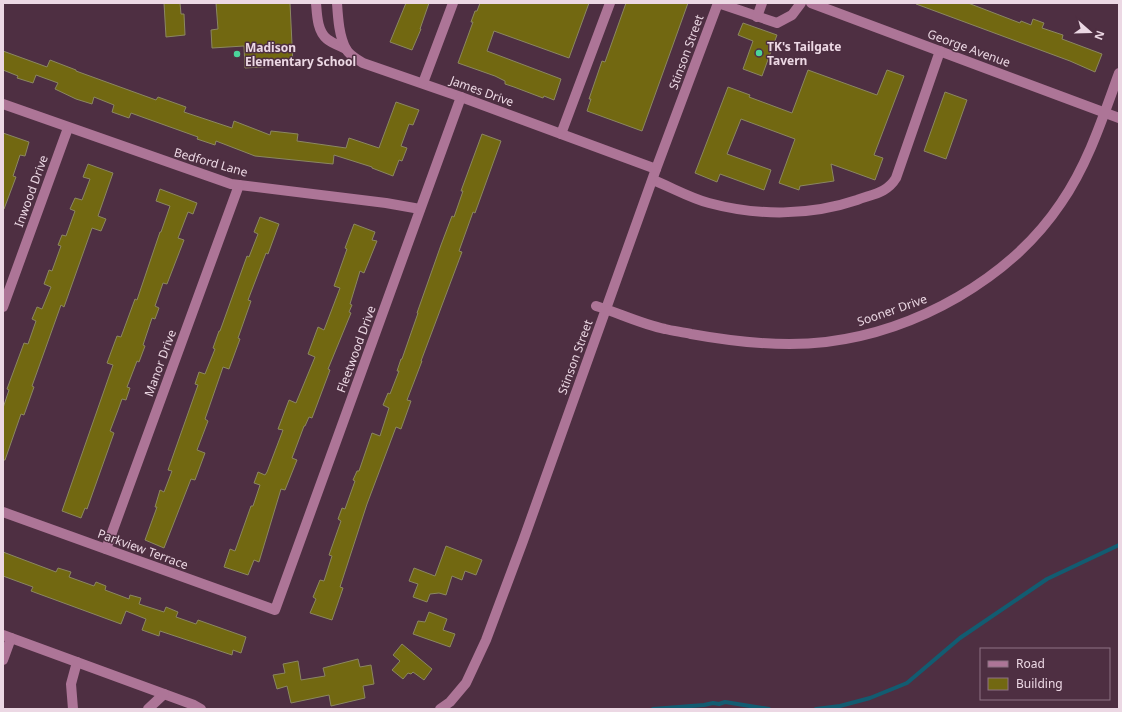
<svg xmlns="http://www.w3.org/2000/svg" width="1122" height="712" font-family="'Noto Sans',sans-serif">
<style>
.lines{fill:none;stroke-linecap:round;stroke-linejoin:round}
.stream{stroke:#125c71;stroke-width:4}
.building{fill:#726811;stroke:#8b8761}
.minor{stroke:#ad7597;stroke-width:10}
.poi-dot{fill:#4bd49b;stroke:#4e2f42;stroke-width:1.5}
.labels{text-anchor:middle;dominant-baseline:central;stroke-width:3;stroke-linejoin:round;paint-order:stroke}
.poi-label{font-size:12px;font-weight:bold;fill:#ecd8e4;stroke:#4e2f42;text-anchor:start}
.street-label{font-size:12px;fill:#ecd8e4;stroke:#4e2f42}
</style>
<rect width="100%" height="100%" fill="#4e2f42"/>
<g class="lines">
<g class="stream">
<polyline points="653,709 704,705 713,703 719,704 725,702 769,709"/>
<polyline points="816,709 840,706 870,698 907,683 960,638 1047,579 1119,545"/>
</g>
</g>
<g class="building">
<polygon points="164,3 180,3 181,14 184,14 185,35 166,37"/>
<polygon points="216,3 290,3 293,65 245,68 244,46 212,48 211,30 218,29"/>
<polygon points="406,3 429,3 420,29 421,29 412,50 390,42"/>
<polygon points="480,3 589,3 569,58 494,31 487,51 561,79 554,100 544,96 543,98 514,87 505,84 505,81 495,76 458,63 473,22 471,22 475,11 477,11"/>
<polygon points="626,3 688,3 642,131 587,111 591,99 589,99 602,61 605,62"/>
<polygon points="917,3 968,3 1020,23 1021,21 1031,25 1033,19 1044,23 1042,28 1063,35 1062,39 1102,54 1095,72 1070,61 916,4"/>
<polygon points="743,23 777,35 762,76 743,69 753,41 738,35"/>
<polygon points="3,51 47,67 50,60 76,70 76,71 156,100 158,97 186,107 184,112 232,128 234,121 270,135 271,131 298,134 297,141 346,148 349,138 379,148 396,102 419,110 413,125 409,124 401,146 407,148 402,161 399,160 393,176 372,168 372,167 334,155 333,164 255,156 216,141 215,145 197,139 198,137 131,113 129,118 112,112 114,105 94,97 92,104 76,99 55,89 58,83 36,75 33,83 17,78 18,76 3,70"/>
<polygon points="808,70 877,95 887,70 904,76 874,155 883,158 875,180 831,164 834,181 800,186 799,190 779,183 795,139 741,119 727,154 771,170 764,190 720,174 717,182 695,173 728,87 750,95 749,97 792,113"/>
<polygon points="945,92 967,100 946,159 924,151"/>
<polygon points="3,133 29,142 25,156 20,155 13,176 16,177 4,209 3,209"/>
<polygon points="482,134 501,141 475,213 473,212 459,251 462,252 421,361 422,361 407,400 411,401 401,429 396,427 367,504 340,587 343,588 332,620 310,613 316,599 313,597 320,580 324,581 332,556 329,555 341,521 338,519 342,508 345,509 355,481 353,480 357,471 359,471 372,433 380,436 389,408 383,405 388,393 390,394 399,371 397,371 401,359 402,359 418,313 417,313 441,245 452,216 454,217 463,191 461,191"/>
<polygon points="88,164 113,173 98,216 106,219 101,231 92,228 64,307 61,305 32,386 34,387 24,415 21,414 5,460 3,460 3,408 9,390 7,389 24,343 28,344 36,321 32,319 37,307 42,309 51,287 44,284 49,270 52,271 61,246 58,245 62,235 66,236 75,211 70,209 75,198 82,200 90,179 83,177"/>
<polygon points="160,189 197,203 193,214 188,212 178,238 184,240 167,284 163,283 155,306 159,308 155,319 152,318 143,345 145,346 139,362 137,361 127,387 130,388 126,400 122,399 118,410 110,431 114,433 87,509 85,508 81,518 62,511 113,365 107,363 117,336 121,337 135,299 137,300 160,232 161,232 170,206 156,201"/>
<polygon points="260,217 279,224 268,254 266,253 248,300 251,301 238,338 240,339 229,369 223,367 205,419 208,421 197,450 205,453 195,480 191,479 164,548 145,540 157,507 155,507 160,490 164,492 172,471 168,470 198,385 195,384 199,372 205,374 215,349 213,348 219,331 220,331 247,256 249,257 258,234 254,232"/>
<polygon points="354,224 375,232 372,240 377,241 364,273 360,271 350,304 352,305 349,312 351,313 328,369 330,370 312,418 309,417 305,426 304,426 292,458 297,460 285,490 281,489 259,562 254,560 248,575 224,567 230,549 235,551 251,506 253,506 260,485 254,483 258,472 265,475 267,472 283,430 278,429 289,400 296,403 315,357 308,354 318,327 324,330 340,288 334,286 347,249 345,248"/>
<polygon points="446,546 482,560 476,575 465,571 462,580 452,576 446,595 439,593 430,594 427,602 413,597 418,584 409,581 414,568 435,576"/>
<polygon points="3,552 56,572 58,568 71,572 69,577 94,586 96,582 106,586 105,590 129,599 130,595 141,598 139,604 164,612 166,607 178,612 176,617 196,624 198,620 246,637 241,653 233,650 232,655 160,631 159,636 142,630 146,619 126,611 121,624 31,591 33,587 3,576"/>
<polygon points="429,612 447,619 443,630 455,634 450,647 413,634 418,621 425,622"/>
<polygon points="402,644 432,669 424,680 413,672 411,674 408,673 403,679 392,670 400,661 393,655"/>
<polygon points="358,659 360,667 371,665 374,684 363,686 365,698 331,706 329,695 291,703 287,686 277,689 273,675 285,673 283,664 298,661 301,680 325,676 323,668"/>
</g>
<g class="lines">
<g class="minor">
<path d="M 316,3 C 317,14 317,31 327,39 C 332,43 340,46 346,49"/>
<path d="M 337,3 C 338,18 339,36 346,49 C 350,56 357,59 363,63 L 461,97 L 656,169"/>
<polyline points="718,3 777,23 792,15 801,3"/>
<polyline points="811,3 1119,118"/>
<polyline points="757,17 762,3"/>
<polyline points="423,83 453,3"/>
<polyline points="3,104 231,184 386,203 420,209"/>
<polyline points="561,134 610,3"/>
<path d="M 653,180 C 671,187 690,198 709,203 C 757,216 810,216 857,200 C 873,194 887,193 896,178 L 940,51"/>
<path d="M 596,306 C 619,313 641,324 665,329 C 673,331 682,332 691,334 C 735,342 781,347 826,342 C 916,331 1010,279 1061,203 C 1088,164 1103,117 1119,73"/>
<polyline points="3,307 68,128"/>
<polyline points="3,512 275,610 461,97"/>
<polyline points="106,549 239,185"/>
<polyline points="3,635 194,705 201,709"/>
<polyline points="3,660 11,638"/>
<polyline points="73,709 71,684 77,662"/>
<polyline points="148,709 164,694"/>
<polyline points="440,709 450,702 466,683 486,640 523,541 656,169 718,3"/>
</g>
</g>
<g class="poi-dot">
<circle cx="759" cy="53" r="4"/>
<circle cx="237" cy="54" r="4"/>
</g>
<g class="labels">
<g class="poi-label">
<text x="767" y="46">TK's Tailgate<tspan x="767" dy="14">Tavern</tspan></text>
<text x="245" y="47">Madison<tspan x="245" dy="14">Elementary School</tspan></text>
</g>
<g class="street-label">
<text transform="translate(969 48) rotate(20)">George Avenue</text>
<text transform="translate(686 52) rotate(-70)">Stinson Street</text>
<text transform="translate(482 91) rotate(20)">James Drive</text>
<text transform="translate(211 162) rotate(16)">Bedford Lane</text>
<text transform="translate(31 191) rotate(-70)">Inwood Drive</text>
<text transform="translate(892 310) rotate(-19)">Sooner Drive</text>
<text transform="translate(356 349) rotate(-70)">Fleetwood Drive</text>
<text transform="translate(575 357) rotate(-70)">Stinson Street</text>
<text transform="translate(160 363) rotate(-70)">Manor Drive</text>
<text transform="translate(143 549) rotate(20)">Parkview Terrace</text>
</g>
</g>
<rect width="1122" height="712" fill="none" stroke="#ecd8e4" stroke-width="8"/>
<rect x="980" y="648" width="130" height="52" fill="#4e2f42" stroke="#8d7383"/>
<rect x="988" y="661" width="20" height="6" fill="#ad7597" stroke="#8d7383"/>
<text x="1016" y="668" font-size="12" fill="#ecd8e4">Road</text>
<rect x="988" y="678" width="20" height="12" fill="#726811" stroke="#8d7383"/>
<text x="1016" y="688" font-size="12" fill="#ecd8e4">Building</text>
<g transform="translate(1090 32) rotate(110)" stroke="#4e2f42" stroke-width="3" paint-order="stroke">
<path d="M0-3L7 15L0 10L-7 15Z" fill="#ecd8e4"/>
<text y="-6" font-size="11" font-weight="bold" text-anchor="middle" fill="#ecd8e4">N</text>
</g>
</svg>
